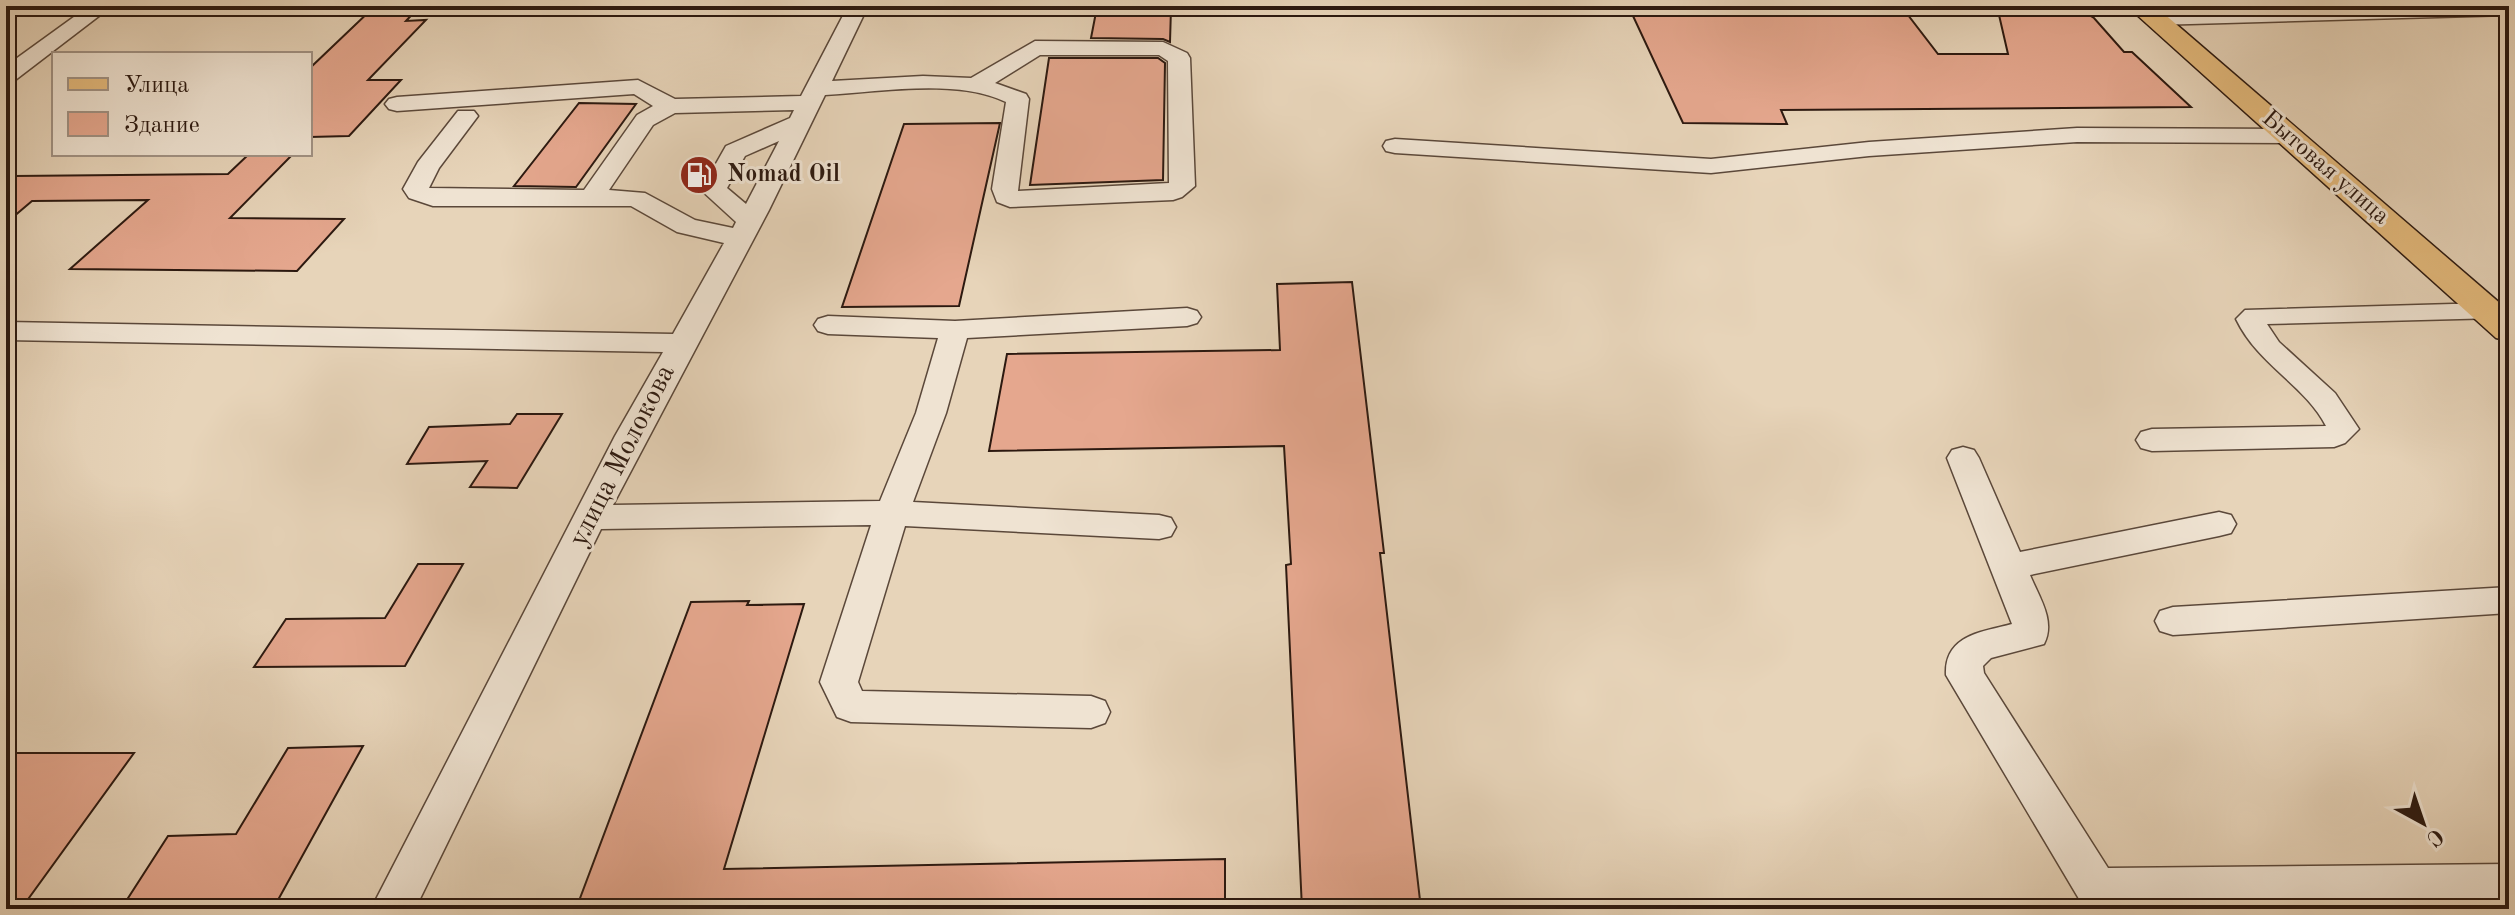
<svg xmlns="http://www.w3.org/2000/svg" width="2515" height="915" font-family="'Old Standard TT',serif">
<style>
.building{fill:#e5a78e;stroke:#2c1910;stroke-width:2}
.lines{fill:none;stroke-linecap:round;stroke-linejoin:round}
.minor-casing{stroke:#5b483a;stroke-width:3}
.major-casing{stroke:#2c1910;stroke-width:3}
.minor{fill:#efe3d2;fill-rule:evenodd}
.major{fill:#e4ba7c;fill-rule:evenodd}
.labels{text-anchor:middle;dominant-baseline:central;stroke-width:6;stroke-linejoin:round;paint-order:stroke}
.far-street-label{font-size:24px;fill:#2c1910;stroke:#efe3d2}
.far-poi-label{font-size:24px;font-weight:bold;fill:#2c1910;stroke:#efe3d2;text-anchor:start}
.street-label{font-size:28px;fill:#2c1910;stroke:#efe3d2}
</style>
<rect width="100%" height="100%" fill="#e7d4b9"/>
<filter id="stains"><feTurbulence type="fractalNoise" baseFrequency=".0025" numOctaves="4"/><feColorMatrix values="0 0 0 0 .2 0 0 0 0 .09 0 0 0 0 .02 0 0 0 .5 -.17"/></filter>
<radialGradient id="worn" r=".72"><stop offset=".6" stop-color="#630" stop-opacity="0"/><stop offset="1" stop-color="#630" stop-opacity=".3"/></radialGradient>
<g class="building">
<polygon points="375,6 420,6 406,21 426,20 368,80 401,80 349,136 310,137 310,68"/>
<polygon points="1730,6 1901,6 1938,54 2008,54 1999,15 2006,6 2074,6 2094,18 2124,52 2132,52 2191,107 1781,110 1787,124 1683,123 1633,16 1733,14"/>
<polygon points="1097,7 1171,8 1170,42 1163,39 1091,38"/>
<polygon points="1049,58 1158,58 1165,63 1163,180 1030,185"/>
<polygon points="579,103 636,104 576,187 514,186"/>
<polygon points="1000,123 959,306 842,307 904,124"/>
<polygon points="249,154 293,154 230,218 344,219 297,271 70,269 148,200 32,201 6,223 6,183 14,176 228,174"/>
<polygon points="1352,282 1384,553 1380,553 1421,909 1302,909 1286,565 1291,564 1284,446 989,451 1007,354 1280,350 1277,284"/>
<polygon points="517,414 562,414 517,488 470,487 487,461 407,464 429,427 510,424"/>
<polygon points="418,564 463,564 405,666 254,667 286,619 385,618"/>
<polygon points="749,601 747,605 804,604 724,869 1225,859 1225,909 576,909 691,602"/>
<polygon points="363,746 273,909 121,909 168,836 236,834 288,748"/>
<polygon points="6,753 134,753 26,902 6,902"/>
</g>
<g class="lines">
<g class="minor-casing">
<g id="minor">
<polygon points="89,6 112,6 14,81 6,83 6,66"/>
<path d="M 848,6 L 868,6 L 832,81 L 923,76 L 971,78 L 1035,41 L 1163,42 L 1187,53 L 1190,58 L 1195,186 L 1182,197 L 1173,200 L 1010,207 L 997,202 L 992,189 L 1006,102 C 957,78 879,92 825,95 L 769,210 L 613,505 L 880,501 L 916,413 L 938,338 L 828,334 L 818,331 L 814,325 L 818,319 L 828,316 L 955,321 L 1187,308 L 1197,311 L 1201,317 L 1197,323 L 1187,326 L 967,338 L 946,413 L 913,502 L 1159,515 L 1171,518 L 1176,527 L 1171,536 L 1159,539 L 905,526 L 858,682 L 862,691 L 1091,696 L 1105,701 L 1110,712 L 1105,723 L 1091,728 L 851,722 L 837,717 L 820,682 L 871,525 L 601,529 L 415,909 L 371,909 L 615,436 L 663,352 L 6,340 L 6,322 L 673,334 L 724,243 L 677,232 L 631,206 L 433,206 L 409,198 L 403,189 L 418,162 L 458,111 L 474,111 L 478,116 L 439,168 L 429,188 L 584,190 L 637,115 L 653,106 L 634,94 L 397,111 L 389,109 L 385,104 L 389,99 L 397,97 L 638,80 L 675,99 L 801,96 ZM 1040,55 L 1159,55 L 1168,61 L 1169,183 L 1018,191 L 1029,99 L 1026,94 L 995,83 ZM 794,110 L 790,118 L 726,146 L 701,190 L 736,222 L 733,228 L 695,220 L 645,193 L 609,190 L 653,125 L 675,113 ZM 779,141 L 746,204 L 727,188 L 745,156 Z"/>
<polygon points="2395,6 2509,6 2509,15 2155,25 2145,19 2155,13"/>
<polygon points="2077,128 2289,129 2297,131 2301,136 2297,141 2289,143 2077,142 1869,156 1711,173 1395,153 1386,151 1383,146 1386,141 1395,139 1711,159 1869,142"/>
<path d="M 2488,303 L 2498,306 L 2502,312 L 2498,318 L 2267,324 L 2279,342 L 2335,393 L 2359,429 L 2345,443 L 2334,447 L 2152,451 L 2141,448 L 2136,440 L 2141,432 L 2152,429 L 2326,426 C 2305,385 2258,365 2236,319 L 2245,310 Z"/>
<path d="M 1963,447 L 1974,450 L 1979,458 L 2020,552 L 2219,512 L 2231,515 L 2236,524 L 2231,533 L 2219,536 L 2030,575 C 2039,597 2056,621 2044,644 L 1991,658 L 1983,666 L 1984,673 L 2108,868 L 2509,864 L 2509,902 L 2085,909 L 1946,675 C 1944,635 1982,632 2012,624 L 1947,458 L 1952,450 Z"/>
<polygon points="2509,587 2509,613 2173,635 2160,631 2155,621 2160,611 2173,607"/>
</g>
</g>
<g class="major-casing">
<polygon id="major" points="2127,6 2155,6 2509,311 2509,341 2496,338"/>
</g>
<use href="#minor" class="minor"/>
<use href="#major" class="major"/>
</g>
<defs>
<g id="fuel-disc" transform="scale(2)"><circle r="9.5" fill="#8f2418" stroke="#efe3d2"/><path d="M-5.5-6h7V0h2V4h1.3V-2.5L3-4.5l.8-.8L6-3V5H2.5V1h-1V6h-7ZM-4.2-4.7v3.2H.2V-4.7Z" fill="#fff"/></g>
</defs>
<g fill-rule="evenodd">
<use href="#fuel-disc" x="699" y="175"/>
</g>
<g class="labels">
<g class="far-street-label">
<text transform="translate(2325 168) rotate(41)">Бытовая улица</text>
</g>
<g class="far-poi-label">
<text x="727" y="175">Nomad Oil</text>
</g>
<g class="street-label">
<text transform="translate(623 456) rotate(-63)">улица Молокова</text>
</g>
</g>
<rect width="2515" height="915" fill="none" stroke="#e7d4b9" stroke-width="32"/>
<rect x="8" y="8" width="2499" height="899" fill="none" stroke="#2c1910" stroke-width="4"/>
<rect x="16" y="16" width="2483" height="883" fill="none" stroke="#2c1910" stroke-width="2"/>
<rect x="52" y="52" width="260" height="104" fill="#efe3d2" stroke="#a19284" stroke-width="2"/>
<rect x="68" y="78" width="40" height="12" fill="#e4ba7c" stroke="#a19284" stroke-width="2"/>
<text x="124" y="92" font-size="24" fill="#2c1910">Улица</text>
<rect x="68" y="112" width="40" height="24" fill="#e5a78e" stroke="#a19284" stroke-width="2"/>
<text x="124" y="132" font-size="24" fill="#2c1910">Здание</text>
<g transform="translate(2423 823) rotate(140)" stroke="#efe3d2" stroke-width="6" paint-order="stroke">
<path d="M0-6L14 30L0 20L-14 30Z" fill="#2c1910"/>
<text y="-12" font-size="22" font-weight="bold" text-anchor="middle" fill="#2c1910">С</text>
</g>
<rect width="100%" height="100%" filter="url(#stains)"/>
<rect width="100%" height="100%" fill="url(#worn)"/>
</svg>
